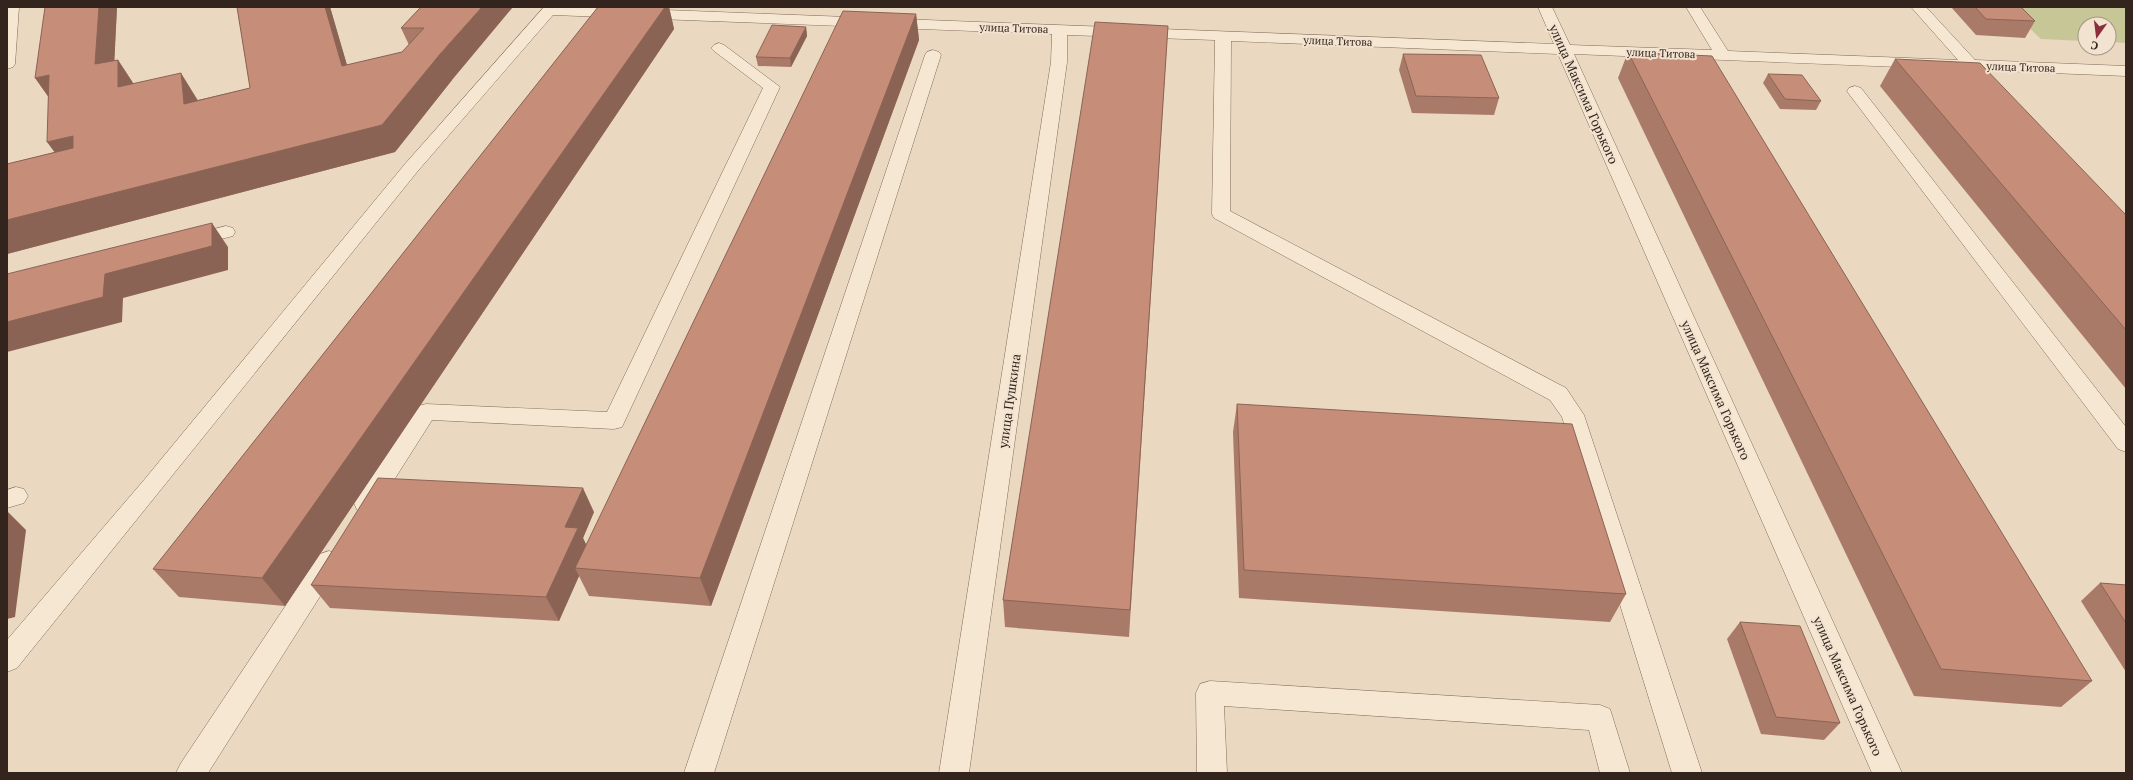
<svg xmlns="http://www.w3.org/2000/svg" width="2133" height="780" font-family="'PT Serif',serif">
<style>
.green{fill:#c7c696}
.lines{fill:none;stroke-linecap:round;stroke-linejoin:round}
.minor-casing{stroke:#826a5a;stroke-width:1}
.minor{fill:#f6e7d3;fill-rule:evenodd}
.wall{fill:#aa7a68}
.shaded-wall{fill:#8b6355}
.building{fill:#c68e79;stroke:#8b6355}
.labels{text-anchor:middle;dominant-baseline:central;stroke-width:4;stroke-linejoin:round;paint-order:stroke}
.far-street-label{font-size:11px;fill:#33251d;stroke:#f2e3d0}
.street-label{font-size:13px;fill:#33251d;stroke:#f2e3d0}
</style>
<rect width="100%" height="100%" fill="#ead8c1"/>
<polygon class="green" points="2007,7 2126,7 2126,43 2109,42 2109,24 2085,24 2085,41 2041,39"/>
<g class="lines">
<g class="minor-casing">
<g id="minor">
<polygon points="7,7 19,7 15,64 13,67 7,69"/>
<polygon points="544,7 586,7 1554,44 1538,7 1552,7 1570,45 1712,50 1686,7 1700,7 1728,51 1958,60 1911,7 1926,7 1975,60 2126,66 2126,76 1574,54 1902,773 1872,773 1558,54 1231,41 1230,211 1566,388 1584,415 1702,773 1672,773 1562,417 1550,400 1214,218 1212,214 1215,40 1067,35 1067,62 969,773 939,773 1051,62 1052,34 553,15 417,172 17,668 7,672 7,640 144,480 405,164"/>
<polygon points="719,43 724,45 780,87 622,427 614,429 432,420 375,510 366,512 357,510 354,503 357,496 418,406 426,404 607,412 763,88 714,51 711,48 714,45"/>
<polygon points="933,50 939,52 941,55 714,773 684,773 925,55 927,52"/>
<polygon points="1855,86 1861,88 2126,427 2126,452 2118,449 1849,94 1847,91 1849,88"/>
<polygon points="226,226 233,228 235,232 233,236 190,247 183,245 180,241 183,237"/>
<polygon points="16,487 24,489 28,496 24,503 7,508 7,490"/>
<polygon points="329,551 338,554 342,561 338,568 208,773 176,773 181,763 320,554"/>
<polygon points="1210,681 1600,705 1610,709 1630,773 1600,773 1589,730 1224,706 1227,773 1197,773 1196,693 1200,684"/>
</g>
</g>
<use href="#minor" class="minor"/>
</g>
<g class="wall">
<polygon points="45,7 117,7 114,60 118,60 133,83 197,99 198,100 250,88 237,7 330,7 347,65 402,52 409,45 401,28 421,7 452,80 395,152 7,254 7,164 55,152 48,97"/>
<polygon points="598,7 669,7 674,29 285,606 179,597 153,569"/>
<polygon points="1951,7 2021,7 2035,21 2025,38 1976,35"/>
<polygon points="916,14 919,40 711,606 589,596 579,576 559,621 330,608 311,585 594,512 583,538 586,545"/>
<polygon points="1168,26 1129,637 1005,627 1003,600"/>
<polygon points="806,27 807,36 791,67 758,66 756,57"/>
<polygon points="1628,52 2092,681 2061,707 1914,696 1618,78"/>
<polygon points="1403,54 1499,98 1494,115 1412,113 1399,70"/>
<polygon points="1895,59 2126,215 2126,389 1880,86"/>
<polygon points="1768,74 1821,101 1816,110 1780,109 1763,83"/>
<polygon points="1237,404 1626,594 1610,622 1239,598 1233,432"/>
<polygon points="2100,583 2126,585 2126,672 2081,601"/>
<polygon points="1740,622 1840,723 1824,740 1761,734 1727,639"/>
</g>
<g class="shaded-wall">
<polygon points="99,7 117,7 113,90 95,64"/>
<polygon points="325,7 330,7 355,93 342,66"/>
<polygon points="482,7 513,7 452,80 395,152 7,254 7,220 441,53"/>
<polygon points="665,7 669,7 674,29 285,606 262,578"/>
<polygon points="916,14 919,40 711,606 700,578"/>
<polygon points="806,27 807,36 791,67 790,58"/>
<polygon points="118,60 135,86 118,87"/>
<polygon points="181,73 197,99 200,131 184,104"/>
<polygon points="49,75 54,105 35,78"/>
<polygon points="73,136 92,163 67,169 47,142"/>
<polygon points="212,223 228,247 228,270 123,298 122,322 7,352 7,322 105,274"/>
<polygon points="583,488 594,512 583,538 590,552 575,568 579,576 559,621 546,597 565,527"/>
<polygon points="7,511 26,530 15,617 7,619"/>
</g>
<g class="building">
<polygon points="45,7 99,7 95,64 118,60 118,87 181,73 184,104 250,88 237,7 325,7 342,66 402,52 424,28 401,28 421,7 482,7 441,53 382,125 7,220 7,164 73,148 73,136 47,142 49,75 35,78"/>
<polygon points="598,7 665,7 262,578 153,569"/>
<polygon points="1975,7 2021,7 2035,21 1986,19"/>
<polygon points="843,11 916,14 700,578 575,568"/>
<polygon points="1095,22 1168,26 1130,610 1003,600"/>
<polygon points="772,25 806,27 790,58 756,57"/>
<polygon points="1628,52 1712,56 2092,681 1941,669"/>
<polygon points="1403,54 1481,55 1499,98 1416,96"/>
<polygon points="1895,59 1980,63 2126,215 2126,330"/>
<polygon points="1768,74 1802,75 1821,101 1785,99"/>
<polygon points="212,223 212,246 105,274 103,297 7,322 7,274"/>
<polygon points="1237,404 1572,424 1626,594 1244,570"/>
<polygon points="378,478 583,488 565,527 578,528 546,597 311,585"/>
<polygon points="2100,583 2126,585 2126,623"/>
<polygon points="1740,622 1800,626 1840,723 1776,717"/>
</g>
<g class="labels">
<g class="far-street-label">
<text transform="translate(1014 28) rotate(2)">улица Титова</text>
<text transform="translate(1338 41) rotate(2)">улица Титова</text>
<text transform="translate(1661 53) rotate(2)">улица Титова</text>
<text transform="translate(2021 67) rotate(2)">улица Титова</text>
</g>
<g class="street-label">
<text transform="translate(1584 94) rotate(66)">улица Максима Горького</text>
<text transform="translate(1716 390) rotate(66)">улица Максима Горького</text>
<text transform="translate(1009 401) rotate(-82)">улица Пушкина</text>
<text transform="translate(1848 686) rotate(66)">улица Максима Горького</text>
</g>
</g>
<rect width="2133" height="780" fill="none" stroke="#33251d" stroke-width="16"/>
<g transform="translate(2097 36) rotate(194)"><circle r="19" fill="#f2e3d0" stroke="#a69788"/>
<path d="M0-3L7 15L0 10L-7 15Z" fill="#8d2e3c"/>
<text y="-6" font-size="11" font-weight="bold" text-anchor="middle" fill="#33251d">С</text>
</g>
</svg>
